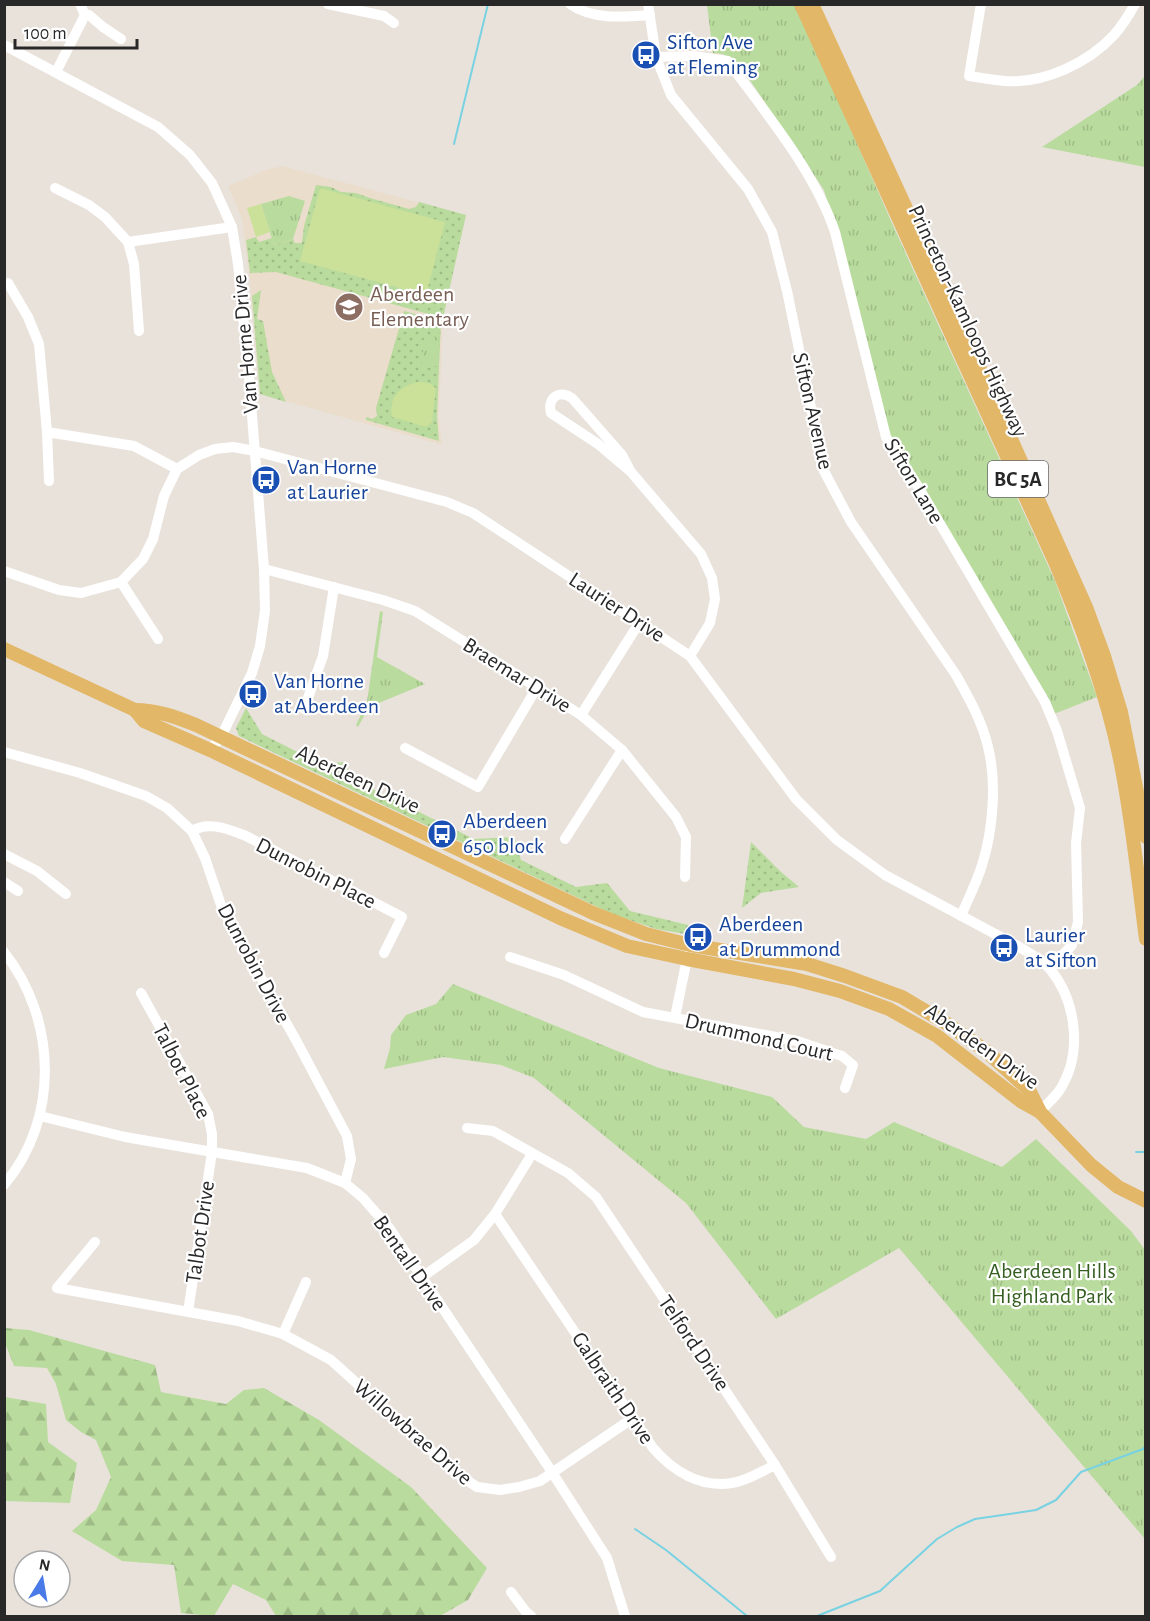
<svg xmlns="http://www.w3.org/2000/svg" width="1150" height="1621" font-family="'Alegreya Sans',sans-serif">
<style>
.education{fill:#eaddcc}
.grass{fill:url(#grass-dots)}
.forest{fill:url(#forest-firs)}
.park{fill:url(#park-tufts)}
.pitch{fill:#cbe199}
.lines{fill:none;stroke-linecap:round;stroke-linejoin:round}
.stream{stroke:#78d2e2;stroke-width:2}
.minor{stroke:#fff;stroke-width:10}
.major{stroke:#e2b768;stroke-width:14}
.labels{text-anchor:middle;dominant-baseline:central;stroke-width:4.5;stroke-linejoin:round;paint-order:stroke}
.shield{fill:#fff;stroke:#686868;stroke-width:1.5}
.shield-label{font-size:21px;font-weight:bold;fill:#282828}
.transit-label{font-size:22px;fill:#164399;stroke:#fff;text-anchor:start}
.education-label{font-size:22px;fill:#785e54;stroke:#fff;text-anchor:start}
.street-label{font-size:22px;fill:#282828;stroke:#fff}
.park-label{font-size:22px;fill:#345d20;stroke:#fff}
</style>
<defs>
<pattern id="grass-dots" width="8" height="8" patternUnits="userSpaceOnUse" patternTransform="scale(1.5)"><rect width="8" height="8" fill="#b9db9d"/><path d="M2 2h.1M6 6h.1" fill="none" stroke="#9fbc87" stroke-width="1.8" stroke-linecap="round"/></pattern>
<pattern id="forest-firs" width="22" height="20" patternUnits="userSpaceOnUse" patternTransform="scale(1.5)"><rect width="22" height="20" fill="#b9db9d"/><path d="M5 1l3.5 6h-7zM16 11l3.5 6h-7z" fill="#9fbc87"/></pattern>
<pattern id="park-tufts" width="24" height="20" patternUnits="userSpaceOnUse" patternTransform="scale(1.5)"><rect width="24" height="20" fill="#b9db9d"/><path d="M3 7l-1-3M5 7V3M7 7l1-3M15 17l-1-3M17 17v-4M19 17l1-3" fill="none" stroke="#9fbc87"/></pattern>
</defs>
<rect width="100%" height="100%" fill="#e9e2db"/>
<polygon class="education" points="282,166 466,215 443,318 439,416 442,445 260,394 249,274 242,219 228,186 266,170"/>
<g class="grass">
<polygon points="316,185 331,187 341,192 356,193 370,198 409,209 416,207 419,202 466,215 443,318 276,272 250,273 246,240 256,237 259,242 272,238 274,245 293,239 295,243 302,243 304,226"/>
<polygon points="261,290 257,319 263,321 272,372 286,402 260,394 252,296"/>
<polygon points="404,311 441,321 437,416 439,441 366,420 366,417 372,419 377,416 376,408"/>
<polygon points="246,708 262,734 321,764 345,762 352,779 474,839 514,837 521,860 576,887 607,883 630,911 705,929 703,937 656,929 612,914 239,736 236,728"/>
<polygon points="751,842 780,871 799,887 761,893 742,908"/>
</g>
<g class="forest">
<polygon points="5,1328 29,1330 155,1365 161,1392 226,1404 244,1390 264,1388 319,1420 411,1487 487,1568 468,1600 440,1616 276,1616 266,1600 233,1584 214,1616 181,1613 174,1565 122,1561 72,1531 96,1510 111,1477 96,1440 81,1432 66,1420 56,1384 47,1368 14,1366 5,1343"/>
<polygon points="5,1397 46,1404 48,1442 77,1463 70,1503 5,1501"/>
</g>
<g class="park">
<polygon points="707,5 796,5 891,221 1055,581 1097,697 1054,714 888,432 859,314 824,190 739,64 723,54 713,53"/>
<polygon points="1145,76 1145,167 1042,147 1137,85"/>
<polygon points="289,196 305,201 293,239 274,245 261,204"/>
<polygon points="424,336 439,337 437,367 422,366"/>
<polygon points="380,611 383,612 377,657 425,684 369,707 358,727 356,725 367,702"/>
<polygon points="453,984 659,1068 772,1097 804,1127 866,1139 894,1122 1002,1167 1036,1139 1131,1231 1145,1250 1145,1539 899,1248 776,1319 686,1203 534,1078 501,1065 443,1057 384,1069 390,1048 391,1035 406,1015 436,1004"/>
</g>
<g class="pitch">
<polygon points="320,188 445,222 426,295 300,261"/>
<polygon points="261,204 270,232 256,237 247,208"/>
<path d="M 419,382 L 429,383 L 436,388 L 432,422 L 426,427 L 392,417 C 388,397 401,385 419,382 Z"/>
</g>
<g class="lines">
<g class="stream">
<polyline points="454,144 488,4"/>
<polyline points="1136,1152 1146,1152"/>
<polyline points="635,1529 666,1550 747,1616"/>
<polyline points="817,1616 880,1591 937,1539 957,1527 975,1519 1036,1510 1056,1500 1081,1472 1143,1449 1146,1445"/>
</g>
<g class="minor">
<polyline points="80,4 85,15 89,15 103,27 121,39"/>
<polyline points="328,4 384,16 394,23"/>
<path d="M 570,4 C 592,20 624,17 650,15"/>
<path d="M 648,4 L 656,57 L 671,95 L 748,189 L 772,232 L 787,291 L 824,471 L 851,522 L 956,675 C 969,698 982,721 988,747 C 997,782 993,831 982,865 C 977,882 968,899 961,916"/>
<path d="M 981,4 L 969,76 C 981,78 993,80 1005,81 C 1044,84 1088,63 1114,35 C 1122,26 1129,15 1135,4"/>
<polyline points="4,45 158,127 190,155 212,183 232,227 238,264 249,377 264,569 265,611 260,646 252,673 221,737 210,750"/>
<path d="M 656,57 L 694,56 L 728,61 C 766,114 814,170 835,232 L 886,437 L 919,488 L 1045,702 L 1057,731 L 1080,808 L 1076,843 L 1078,922 L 1072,945 L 1050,969"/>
<polyline points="56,72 85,15"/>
<polyline points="55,188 89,205 105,217 128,242 134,264 139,331"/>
<polyline points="128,242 232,227"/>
<polyline points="8,283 28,317 39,344 47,432 49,481"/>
<polyline points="47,432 134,446 177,469"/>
<path d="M 631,472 L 622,455 L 572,398 C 559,389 547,398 551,413 L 598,444 L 631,472 L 701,554 L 712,578 L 715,599 L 710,623 L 690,656"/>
<polyline points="264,569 383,600 415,611 581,715 622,750 676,817 686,837 685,877"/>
<path d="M 4,571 L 59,590 L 81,593 L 121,582 L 143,559 L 153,539 L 164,496 L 177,469 L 199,455 L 215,449 L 233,447 L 255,451 L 447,502 L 473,513 L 690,656 L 796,799 L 837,840 L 885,875 L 1016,945 C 1028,952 1041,959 1050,969 C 1077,1002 1083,1055 1059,1091 C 1054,1098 1046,1105 1040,1112"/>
<polyline points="121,582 158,639"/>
<polyline points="304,709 323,656 334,587"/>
<polyline points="581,715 639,623"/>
<polyline points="405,748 478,787 536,689"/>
<polyline points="4,752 80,773 146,796 167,808 192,831 205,858 222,908 297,1042 347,1136 351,1159 345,1183"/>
<path d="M 192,831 C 209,821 227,829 244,835 L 402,917 L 384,953"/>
<polyline points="565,839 622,750"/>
<polyline points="4,854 37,871 66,894"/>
<polyline points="4,882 18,891"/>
<path d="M 4,952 C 57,1019 60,1119 4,1185"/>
<polyline points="510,957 564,975 643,1012 797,1041 842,1056 853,1065 845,1088"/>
<polyline points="141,993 208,1114 212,1134 212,1152 188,1312"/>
<polyline points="675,1017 688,954"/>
<polyline points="40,1116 125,1137 307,1168 345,1183 363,1198 390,1229 548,1466 607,1558 625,1616"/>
<polyline points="467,1128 493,1131 568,1173 596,1197 775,1465 831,1557"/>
<path d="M 495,1214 L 653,1448 C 673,1471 700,1488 732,1483 C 747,1481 762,1471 775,1465"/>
<polyline points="95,1242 57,1288 238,1321 283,1334 331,1360 456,1473 477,1487 500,1490 519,1487 540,1481 633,1418"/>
<polyline points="421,1278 474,1240 495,1214 532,1154"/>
<polyline points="283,1334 306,1282"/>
<polyline points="511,1592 526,1612 531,1616"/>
</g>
<g class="major">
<path d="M 801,4 L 1056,564 C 1082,627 1106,691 1120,759 C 1132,818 1138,879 1146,939"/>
<polyline points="812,4 974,356 1086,607 1104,656 1121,712 1146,837"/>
<polyline points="4,649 135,710 144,721 210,750 560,918 627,946 687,959 794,979 840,991 889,1009 937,1036 1022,1102 1040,1112"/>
<path d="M 135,710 C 157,710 176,717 196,725 L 593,913 L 646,934 L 690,945 L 807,964 L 845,976 L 902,997 L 949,1025 L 986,1051 L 1029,1090 L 1040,1112 L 1091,1165 L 1118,1187 L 1146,1201"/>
</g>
</g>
<defs>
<g id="bus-disc" transform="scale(1.5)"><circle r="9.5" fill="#1a4fb4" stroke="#fff"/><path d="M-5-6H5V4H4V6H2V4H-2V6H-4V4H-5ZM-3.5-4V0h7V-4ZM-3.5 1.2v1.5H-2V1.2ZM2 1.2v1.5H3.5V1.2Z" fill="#fff"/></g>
<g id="school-disc" transform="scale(1.5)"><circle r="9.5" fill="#8d6e63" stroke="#fff"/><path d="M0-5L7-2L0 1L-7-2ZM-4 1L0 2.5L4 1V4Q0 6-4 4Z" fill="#fff"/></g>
</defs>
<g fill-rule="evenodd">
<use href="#bus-disc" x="646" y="55"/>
<use href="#school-disc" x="349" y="307"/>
<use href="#bus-disc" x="266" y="480"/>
<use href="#bus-disc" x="253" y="694"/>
<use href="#bus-disc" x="442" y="834"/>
<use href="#bus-disc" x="698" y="937"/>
<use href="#bus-disc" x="1004" y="948"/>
</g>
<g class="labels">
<rect class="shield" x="988" y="461" width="60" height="36" rx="4.5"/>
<g class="shield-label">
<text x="1018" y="479">BC 5A</text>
</g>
<g class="transit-label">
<text x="667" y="42">Sifton Ave<tspan x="667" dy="25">at Fleming</tspan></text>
<text x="287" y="467">Van Horne<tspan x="287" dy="25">at Laurier</tspan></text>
<text x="274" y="681">Van Horne<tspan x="274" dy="25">at Aberdeen</tspan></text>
<text x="463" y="821">Aberdeen<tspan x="463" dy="25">650 block</tspan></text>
<text x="719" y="924">Aberdeen<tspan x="719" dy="25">at Drummond</tspan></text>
<text x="1025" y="935">Laurier<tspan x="1025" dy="25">at Sifton</tspan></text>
</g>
<g class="education-label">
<text x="370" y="294">Aberdeen<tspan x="370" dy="25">Elementary</tspan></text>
</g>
<g class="street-label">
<text transform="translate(968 321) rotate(65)">Princeton-Kamloops Highway</text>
<text transform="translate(245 344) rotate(-95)">Van Horne Drive</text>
<text transform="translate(813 411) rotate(77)">Sifton Avenue</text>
<text transform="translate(914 481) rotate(59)">Sifton Lane</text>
<text transform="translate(617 607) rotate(33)">Laurier Drive</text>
<text transform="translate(517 675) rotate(32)">Braemar Drive</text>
<text transform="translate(358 779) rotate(25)">Aberdeen Drive</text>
<text transform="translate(316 873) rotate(27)">Dunrobin Place</text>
<text transform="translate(254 963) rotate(62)">Dunrobin Drive</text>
<text transform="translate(759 1037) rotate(13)">Drummond Court</text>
<text transform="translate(982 1046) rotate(35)">Aberdeen Drive</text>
<text transform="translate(182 1071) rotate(63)">Talbot Place</text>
<text transform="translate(200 1232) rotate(-82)">Talbot Drive</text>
<text transform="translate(410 1263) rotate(55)">Bentall Drive</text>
<text transform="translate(694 1343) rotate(56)">Telford Drive</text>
<text transform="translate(613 1388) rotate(56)">Galbraith Drive</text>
<text transform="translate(413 1432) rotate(41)">Willowbrae Drive</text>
</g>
<g class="park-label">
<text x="1052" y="1271">Aberdeen Hills<tspan x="1052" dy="25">Highland Park</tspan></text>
</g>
</g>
<rect width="1150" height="1621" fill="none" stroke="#282828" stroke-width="12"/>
<g transform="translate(42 1579) rotate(11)"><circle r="28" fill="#ffffff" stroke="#a9a9a9" stroke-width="1.5"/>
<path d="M0-4.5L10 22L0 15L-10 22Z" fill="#4a7ae7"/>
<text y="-9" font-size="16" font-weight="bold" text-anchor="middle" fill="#282828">N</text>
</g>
<path d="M15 39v9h122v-9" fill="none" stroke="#282828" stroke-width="3"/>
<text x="24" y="39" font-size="18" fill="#282828" stroke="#ffffff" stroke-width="4.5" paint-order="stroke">100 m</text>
</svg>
